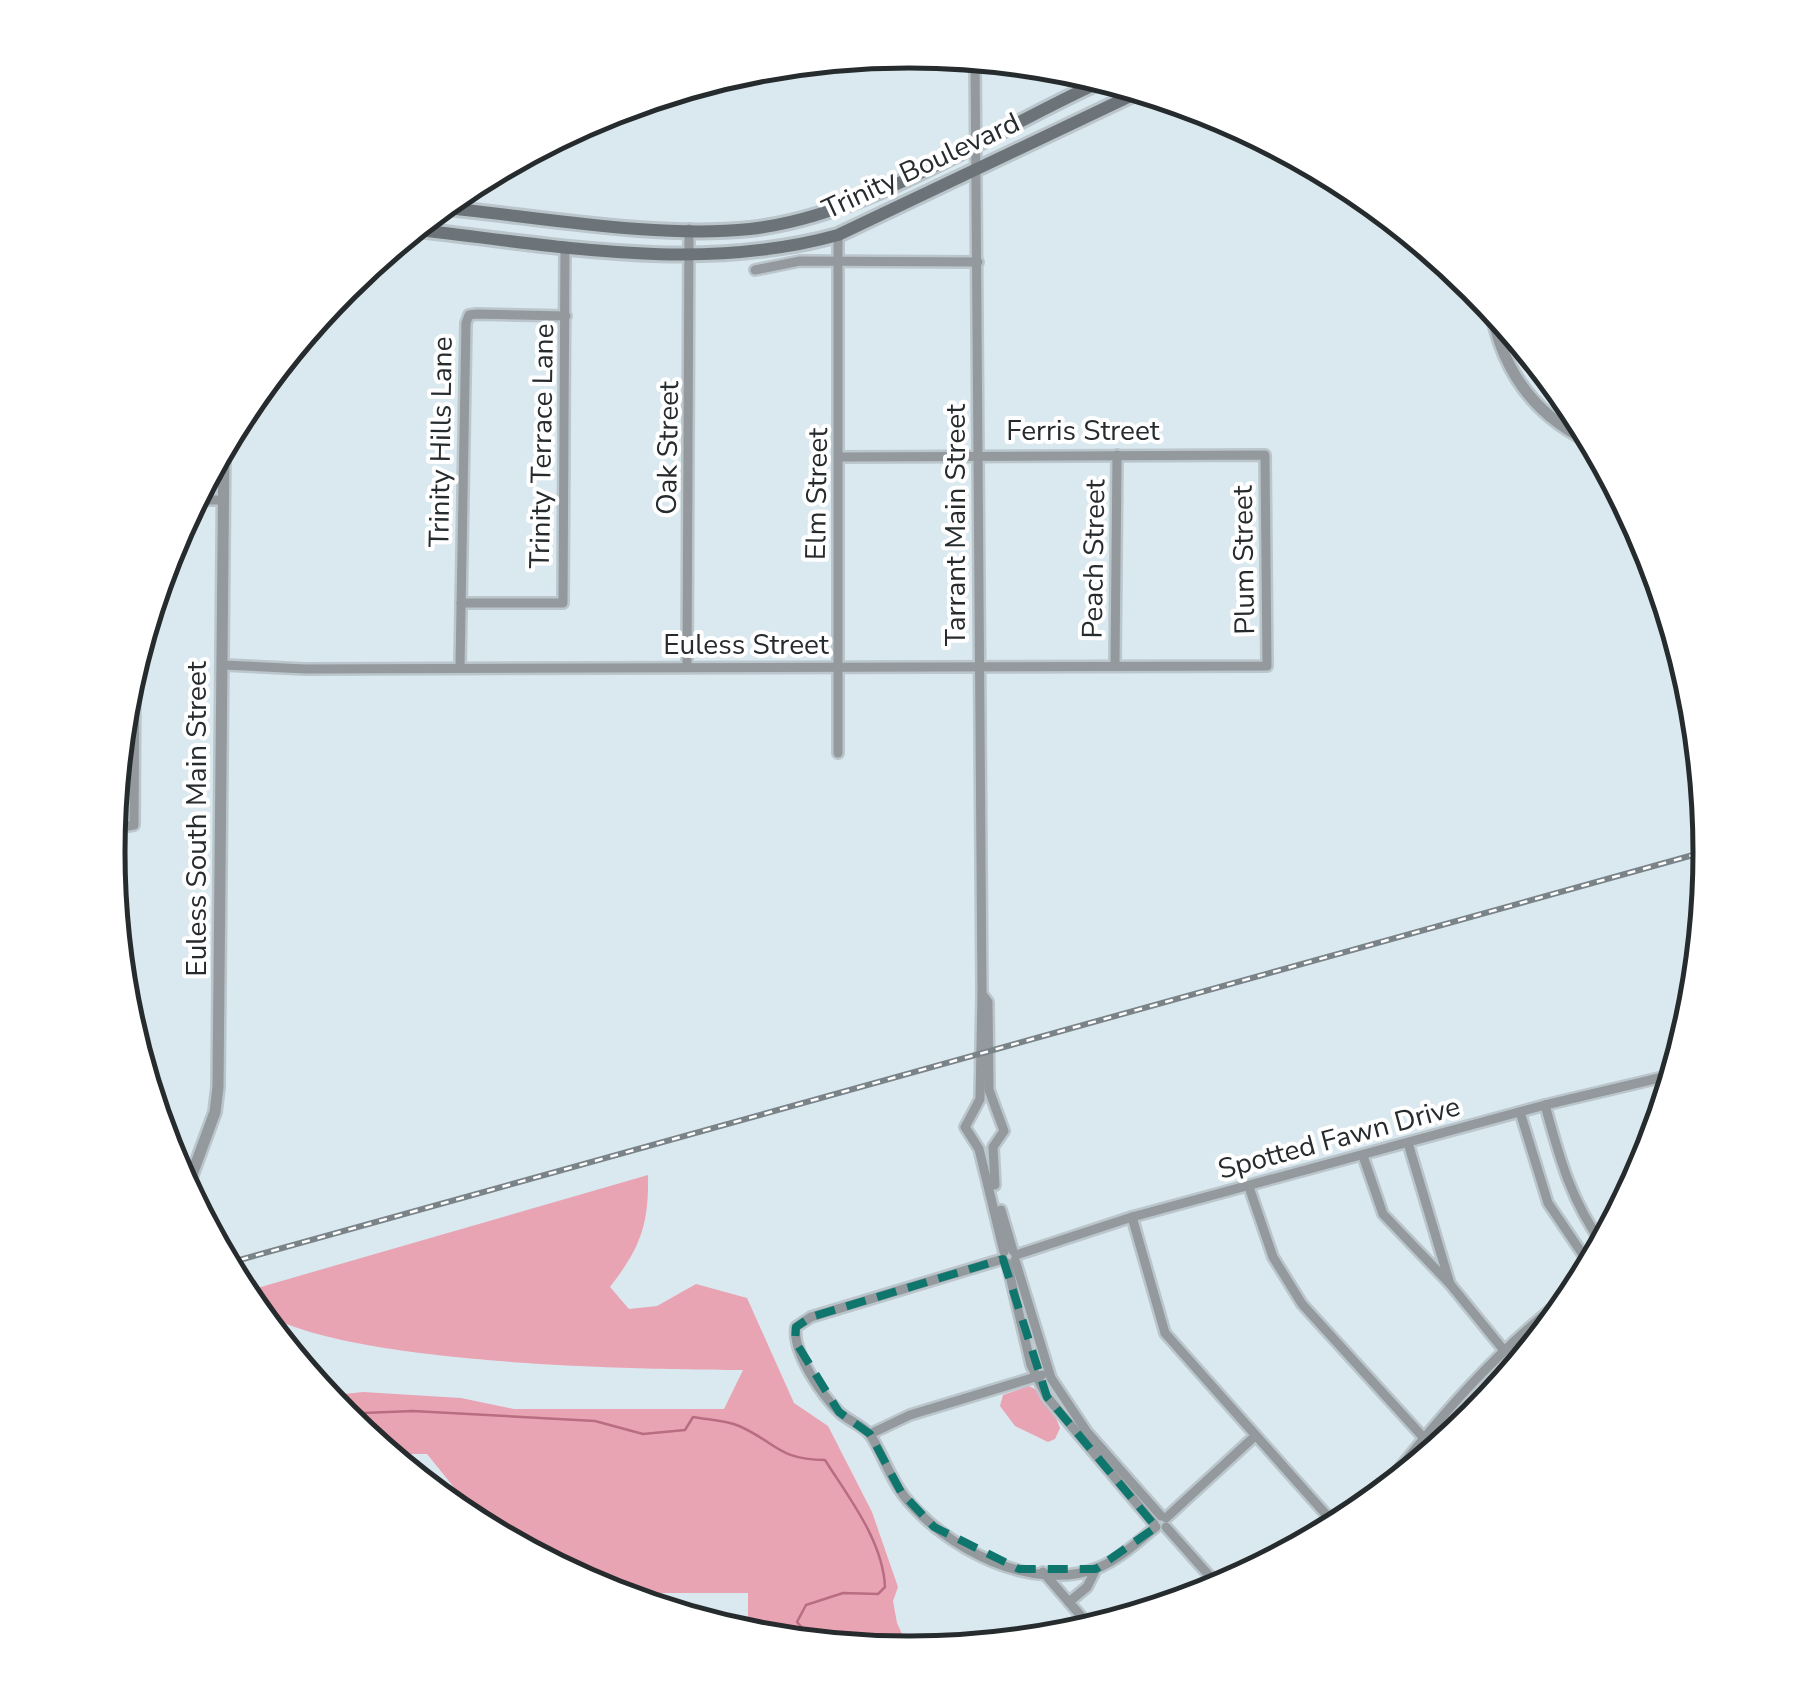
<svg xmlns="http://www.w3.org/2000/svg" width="1819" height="1704" font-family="'Nunito Sans',sans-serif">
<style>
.green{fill:#e9a4b4}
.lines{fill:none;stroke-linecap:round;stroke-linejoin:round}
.stream{stroke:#b86d80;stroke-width:2.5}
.minor-casing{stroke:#bac6cc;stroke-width:14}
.tertiary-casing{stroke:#bac6cc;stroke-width:16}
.secondary-casing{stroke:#bac6cc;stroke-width:18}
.minor{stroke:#93999c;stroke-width:9}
.tertiary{stroke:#93999c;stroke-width:11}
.secondary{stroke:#6c7479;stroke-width:12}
.rail-casing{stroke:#7a8388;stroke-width:6}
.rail{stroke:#fff;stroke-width:2.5;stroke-dasharray:8;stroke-linecap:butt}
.marked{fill:none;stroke:#0f766e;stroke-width:8;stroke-dasharray:20 12;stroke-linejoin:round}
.labels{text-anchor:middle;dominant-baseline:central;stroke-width:8;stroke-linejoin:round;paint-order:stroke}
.street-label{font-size:28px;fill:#262b2e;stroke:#fff}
.rim{fill:none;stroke:#262b2e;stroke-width:5}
</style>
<rect width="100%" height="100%" fill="#dae8ef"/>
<g class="green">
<path d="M 648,1175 C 649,1226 640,1248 610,1287 L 629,1309 L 657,1306 L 696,1284 L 747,1298 L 794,1403 L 828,1426 L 872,1512 L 898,1587 L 893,1601 L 897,1623 L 911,1654 L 748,1637 L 748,1593 L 602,1593 L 491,1533 L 427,1454 L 385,1454 L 342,1419 L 324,1396 L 363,1392 L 461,1398 L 514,1409 L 724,1409 L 743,1370 C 651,1369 287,1367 240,1293 Z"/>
<path d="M 1029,1386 C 1043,1391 1055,1414 1060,1428 L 1055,1439 L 1048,1442 L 1015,1426 L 1000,1406 L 1003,1395 Z"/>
</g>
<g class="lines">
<path class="stream" d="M 338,1414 L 413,1411 L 595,1421 L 643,1434 L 685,1430 L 693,1417 C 708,1420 725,1420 739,1426 C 776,1442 778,1460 825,1460 C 849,1498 883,1541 885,1587 L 878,1594 L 843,1593 L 806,1605 L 797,1622 L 817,1645"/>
<g class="minor-casing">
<g id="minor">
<polyline points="975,56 982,994 980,1099 965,1127 979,1149 1004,1252"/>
<polyline points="755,270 800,261 978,262"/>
<polyline points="192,500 224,500"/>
<polyline points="461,603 563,603 565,247"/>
<polyline points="1115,664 1117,455"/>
<polyline points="224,665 306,669 1267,666 1265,455 841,457"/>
<polyline points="460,667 466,323 469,315 477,314 566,316"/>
<polyline points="687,667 689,229"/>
<polyline points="838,753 838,235"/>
<polyline points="110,829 134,825 135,654"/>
<polyline points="982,994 988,1002 989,1090 1004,1131 993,1147 995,1185"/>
<polyline points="1664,1077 1670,1096"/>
<path d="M 1545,1105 C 1559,1156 1571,1202 1604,1246"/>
<polyline points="1520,1112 1548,1203 1592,1268"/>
<polyline points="1363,1156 1383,1214 1450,1284 1408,1143"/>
<polyline points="1249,1187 1273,1257 1302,1304 1423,1437"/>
<polyline points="1001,1210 1013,1251"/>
<polyline points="1132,1217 1165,1333 1338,1528"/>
<polyline points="1016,1255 1132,1217 1545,1105 1676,1074"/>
<path d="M 1003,1259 L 811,1317 L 796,1327 C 792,1353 822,1395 840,1413 C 849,1421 864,1426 871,1436 C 883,1455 890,1478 904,1496 C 945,1548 1033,1595 1100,1567 C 1121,1558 1138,1541 1156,1527"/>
<polyline points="1015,1260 1051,1378 1087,1432 1161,1516"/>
<polyline points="1007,1263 1031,1365 1047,1397 1154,1524"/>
<polyline points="1450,1284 1502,1348"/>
<polyline points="870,1434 910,1415 1042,1375"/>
<path d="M 1371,1505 C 1436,1420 1497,1348 1584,1283"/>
<polyline points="1166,1518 1255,1436"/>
<polyline points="1166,1527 1222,1590"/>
<polyline points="1043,1572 1093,1630"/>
<polyline points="1069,1602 1087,1587 1096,1569"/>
</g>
</g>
<g class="tertiary-casing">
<g id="tertiary">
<path d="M 1490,302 C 1500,369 1535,418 1597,445"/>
<polyline points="186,1191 215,1112 218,1087 224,442"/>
</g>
</g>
<g class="secondary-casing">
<g id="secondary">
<path d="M 437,207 C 534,216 655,239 750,229 C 874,215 996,127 1109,78"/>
<path d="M 411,229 C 554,245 697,274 838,235 L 1145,89"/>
</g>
</g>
<use href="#minor" class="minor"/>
<use href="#tertiary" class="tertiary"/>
<use href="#secondary" class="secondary"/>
<g class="rail-casing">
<polyline id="rail" points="225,1264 1711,850"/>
</g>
<use href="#rail" class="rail"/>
</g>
<path class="marked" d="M 1003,1259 L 1047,1397 L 1156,1527 L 1096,1569 L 1019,1569 L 934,1527 L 901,1492 L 870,1434 L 839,1412 L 795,1341 L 796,1327 L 811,1317 Z"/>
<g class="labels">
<g class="street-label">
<text transform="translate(921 166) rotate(-25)">Trinity Boulevard</text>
<text x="1083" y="431">Ferris Street</text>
<text transform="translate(441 442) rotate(-89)">Trinity Hills Lane</text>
<text transform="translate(542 446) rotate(-89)">Trinity Terrace Lane</text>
<text transform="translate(668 448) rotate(-89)">Oak Street</text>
<text transform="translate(817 494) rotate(-89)">Elm Street</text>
<text transform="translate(956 525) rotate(-90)">Tarrant Main Street</text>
<text transform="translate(1094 559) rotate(-89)">Peach Street</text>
<text transform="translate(1244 560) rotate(-91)">Plum Street</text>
<text x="746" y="645">Euless Street</text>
<text transform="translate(197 819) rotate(-90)">Euless South Main Street</text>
<text transform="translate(1339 1138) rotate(-15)">Spotted Fawn Drive</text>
</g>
</g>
<path d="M0 0H1819V1704H0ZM125 852a784 784 0 1 1 1568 0a784 784 0 1 1-1568 0Z" fill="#fff" fill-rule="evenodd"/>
<path class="rim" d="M125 852a784 784 0 1 1 1568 0a784 784 0 1 1-1568 0Z"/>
</svg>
